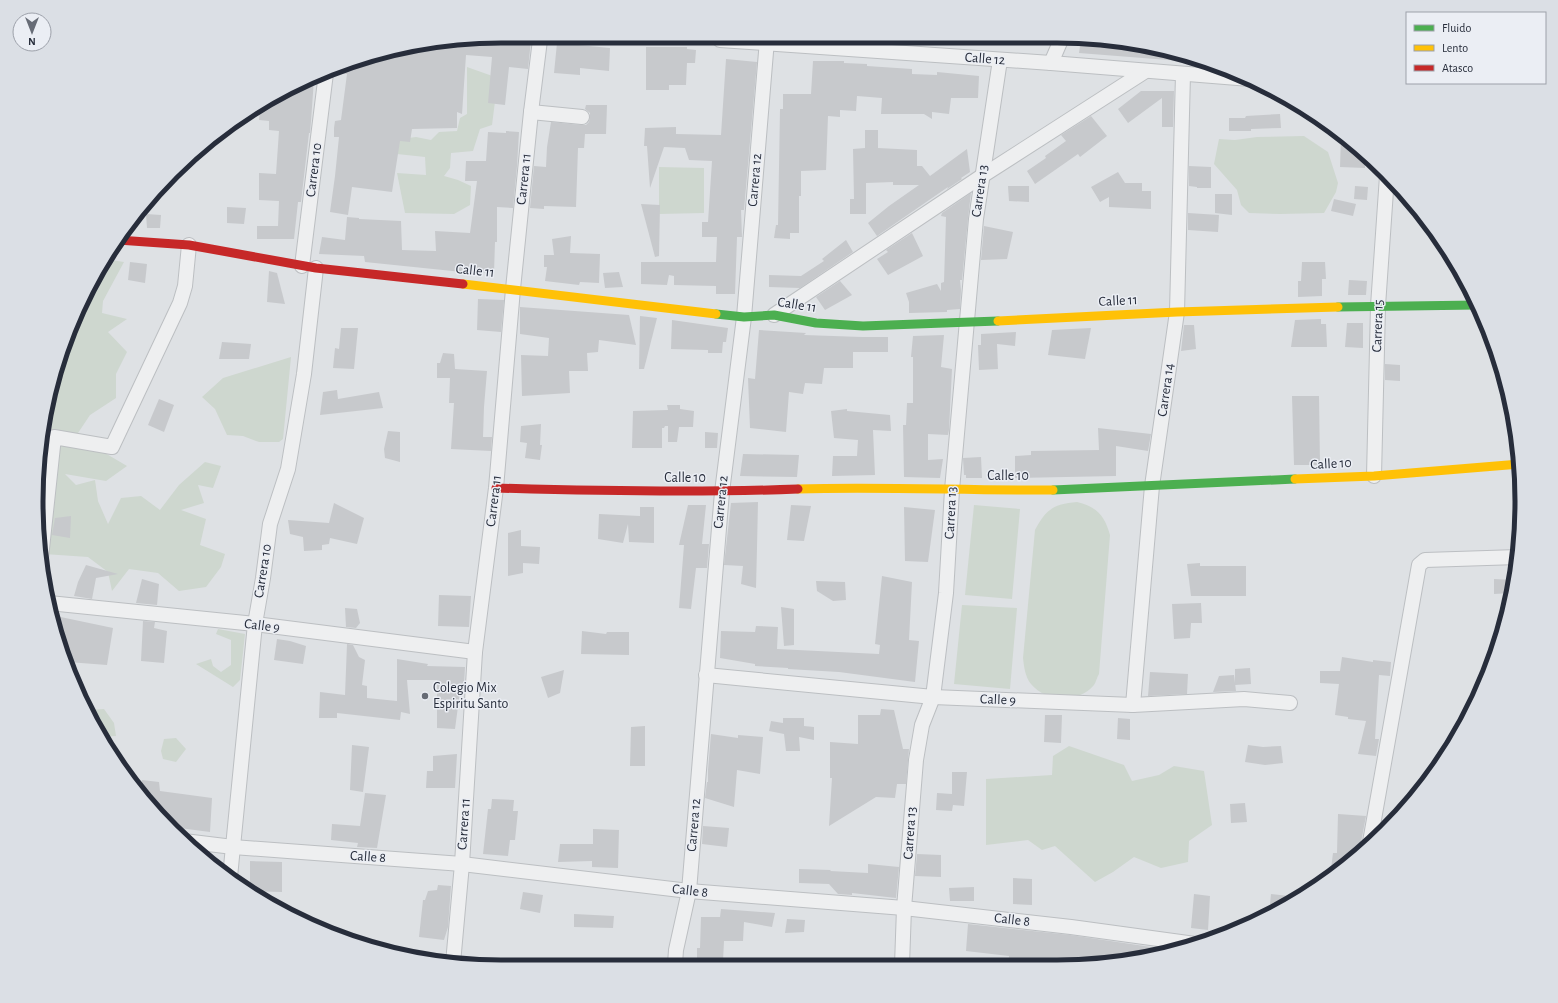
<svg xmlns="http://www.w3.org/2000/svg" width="1558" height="1003" font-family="'Alegreya Sans',sans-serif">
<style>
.green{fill:#ced7cf}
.building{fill:#c7c9cc}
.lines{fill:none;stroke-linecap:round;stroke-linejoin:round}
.street-casing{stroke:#bcbfc2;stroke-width:16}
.street{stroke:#eeeff0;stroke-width:14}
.fast{stroke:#4caf50;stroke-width:9}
.slow{stroke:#ffc107;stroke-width:9}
.jam{stroke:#c62828;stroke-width:9}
.poi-dot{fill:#676c76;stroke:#ebeef4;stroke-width:1.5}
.labels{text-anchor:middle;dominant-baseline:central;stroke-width:3;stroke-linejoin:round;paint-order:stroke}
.street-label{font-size:14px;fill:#272d3b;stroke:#ebeef4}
.poi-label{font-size:14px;fill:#272d3b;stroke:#ebeef4;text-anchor:start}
.rim{fill:none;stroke:#272d3b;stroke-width:5}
</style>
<rect width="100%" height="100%" fill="#dee1e4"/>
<g class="green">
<polygon points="467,67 498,78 492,125 480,129 473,151 451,153 450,168 444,176 458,180 471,186 470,205 454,214 405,213 397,173 426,175 425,157 397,154 386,141 416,137 431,140 439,132 457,131 460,118 467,114"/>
<polygon points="1304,136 1328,152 1338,183 1336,192 1324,213 1280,214 1249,213 1241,205 1237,190 1214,164 1219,139 1235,140 1257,137"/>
<polygon points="659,167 704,168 704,213 659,214"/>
<polygon points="105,259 124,262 103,301 102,313 127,319 108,332 127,352 116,374 116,398 90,415 76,436 127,466 106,481 65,474 76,485 95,480 98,501 108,524 121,498 141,496 160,510 179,485 205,462 221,466 213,488 198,485 204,503 181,510 206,519 200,545 225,554 221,567 206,587 179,591 158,573 129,569 112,591 108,572 88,557 44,554 43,494 37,482 37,471 61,352 98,269"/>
<polygon points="291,357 283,439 279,442 259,442 243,436 227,435 215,409 202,397 223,378"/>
<path d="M 1077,502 C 1096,506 1105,516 1110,535 L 1099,674 C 1097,677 1096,682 1094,685 C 1078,704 1046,702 1031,684 C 1025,677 1024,666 1023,658 L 1035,530 C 1046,509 1054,504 1077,502 Z"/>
<polygon points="974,505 1020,509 1012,599 965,595"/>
<polygon points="962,605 1017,608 1010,689 954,684"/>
<polygon points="218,629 245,634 240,680 233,687 196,664 211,659 213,666 221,672 231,665 231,640 216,634"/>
<polygon points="104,709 114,723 116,736 100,737 88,710"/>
<polygon points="176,738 186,749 176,762 163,759 161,751 164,739"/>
<polygon points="1069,746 1124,765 1132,781 1159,775 1174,766 1204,771 1212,825 1189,841 1188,862 1161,868 1134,857 1113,872 1095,882 1055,846 1042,850 1028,840 986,845 986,779 1052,775 1053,756"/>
</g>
<g class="building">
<polygon points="441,40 531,40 528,69 509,67 505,105 488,103 492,57 466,55 462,114 457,112 457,128 412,129 410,142 400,141 392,192 352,187 348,215 330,212 335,176 339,137 334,137 334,128 335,121 341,120 347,74 334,72 334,70 352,61"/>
<polygon points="1081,40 1117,40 1177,52 1182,54 1181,61 1079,53"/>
<polygon points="557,43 610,48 609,71 580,68 580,75 554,73"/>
<polygon points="646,47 687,47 687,49 696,50 695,63 687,63 686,85 669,85 669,90 646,90"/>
<polygon points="726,59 757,62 744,210 741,210 742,237 737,237 735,294 716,294 716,286 674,285 674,276 669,275 667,285 641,284 641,262 716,262 717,237 702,237 702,222 708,222 712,161 689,160 685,148 664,147 650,188 647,146 644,146 645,128 676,127 676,134 721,135"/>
<polygon points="813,61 844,61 844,63 867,64 867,66 912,69 912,74 937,75 937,72 979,76 978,98 951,98 949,114 932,112 932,119 924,114 881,114 882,98 857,96 856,111 840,110 840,117 828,116 826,170 801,171 801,196 799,196 799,233 790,233 790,239 774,238 776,225 778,225 780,109 783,109 783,94 811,94"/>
<polygon points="314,79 311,121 310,133 309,133 301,202 298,202 294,239 257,239 257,226 278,226 279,201 259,200 259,173 276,174 279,131 269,130 269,121 259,120 260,106"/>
<polygon points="1141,91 1174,91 1173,127 1162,127 1162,98 1128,123 1118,109"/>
<polygon points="586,105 607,105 606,134 585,134 584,148 578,148 576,207 544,206 544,209 530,208 534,166 546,167 547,147 551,122 581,125 586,125 589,122 590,117 590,113 585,109"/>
<polygon points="1280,114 1281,128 1251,129 1251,131 1229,131 1229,118 1245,118 1246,116"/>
<polygon points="1091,116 1107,136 1080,157 1078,154 1035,184 1027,171 1046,158 1045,156 1066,141 1061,135"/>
<polygon points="865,130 878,130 878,148 917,150 917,166 922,166 930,176 967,149 970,172 961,178 962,179 947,189 948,187 877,236 868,223 889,206 919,185 893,185 893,182 866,183 866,214 850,214 850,199 854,199 853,149 865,148"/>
<polygon points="506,131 519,132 517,166 513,208 497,207 497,242 495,242 494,273 472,272 472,273 365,262 364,256 319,254 322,237 345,240 347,217 359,218 359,219 401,221 402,250 436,251 435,231 470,233 477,181 465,181 466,161 486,161 488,132 506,133"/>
<polygon points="1341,136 1365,153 1365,168 1340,167"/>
<polygon points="1189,166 1211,167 1211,188 1197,188 1197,187 1189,186"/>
<polygon points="1118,172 1125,183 1142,183 1142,191 1151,191 1151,209 1109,207 1109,197 1100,202 1091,187"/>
<polygon points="1008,186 1029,186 1029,202 1009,201"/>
<polygon points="1355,186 1368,187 1367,200 1354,199"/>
<polygon points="971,193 968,218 962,280 960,280 961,290 960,309 947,310 947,312 909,313 909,302 906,293 937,284 941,291 941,283 944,282 946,217 941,216 942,213"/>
<polygon points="1215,194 1232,194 1232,215 1215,213"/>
<polygon points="1334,199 1356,204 1353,216 1331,211"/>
<polygon points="641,204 660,205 659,256 655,257"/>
<polygon points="227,207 246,208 244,224 227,223"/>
<polygon points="1188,213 1219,215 1218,232 1188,230"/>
<polygon points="146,214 161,215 160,228 147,228"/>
<polygon points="984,226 1013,232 1007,259 981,260"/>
<polygon points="912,233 923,256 888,275 877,259 888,252 886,250"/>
<polygon points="571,236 570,253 600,254 599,283 580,282 579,285 545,281 547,267 544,267 544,255 554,255 552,239"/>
<polygon points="846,240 853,252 800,288 769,287 769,275 801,276 824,261 822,259"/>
<polygon points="130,262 147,264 145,283 128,280"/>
<polygon points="1302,262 1325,262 1326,279 1322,279 1322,296 1298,297 1298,281 1301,281"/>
<polygon points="269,271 277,273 285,304 267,302"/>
<polygon points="619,272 623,287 605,288 603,273"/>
<polygon points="1349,280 1367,281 1366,295 1348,295"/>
<polygon points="840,281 852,295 825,310 816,297"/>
<polygon points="478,299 504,300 501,332 477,330"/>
<polygon points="520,307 629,315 636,345 599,340 598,352 587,353 588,371 569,371 570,393 522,396 521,355 548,356 549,338 520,334"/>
<polygon points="640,316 657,318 644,369 639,369"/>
<polygon points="1321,319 1321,324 1326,324 1327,347 1291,347 1295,320"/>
<polygon points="672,320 728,328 726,342 723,342 722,353 708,353 708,350 671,349"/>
<polygon points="1347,323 1363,323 1363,348 1345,347"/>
<polygon points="1184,325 1194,325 1196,349 1181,351"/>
<polygon points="341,328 358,328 354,369 333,368 335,348 339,349"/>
<polygon points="1091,328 1085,359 1048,355 1052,330"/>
<polygon points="759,330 806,333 804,335 862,337 888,337 888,352 853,352 853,368 824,368 822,384 805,383 803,394 789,392 786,432 750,428 748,378 755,379"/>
<polygon points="1016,332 1015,346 997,344 998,369 979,370 978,345 981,345 981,334"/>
<polygon points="944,335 941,367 952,369 949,430 948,435 928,434 928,460 943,459 940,478 904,477 903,425 906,425 907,403 913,403 913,357 911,357 913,336"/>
<polygon points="222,342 251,344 249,359 219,359"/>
<polygon points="443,353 454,354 455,369 487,371 484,407 483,437 492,437 491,451 451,449 454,403 449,403 450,378 437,378 437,363 440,363"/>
<polygon points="1385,364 1400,365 1400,381 1385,380"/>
<polygon points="337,390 338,399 379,392 383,408 320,415 323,392"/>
<polygon points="1292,396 1319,396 1320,465 1294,465"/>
<polygon points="159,399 174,405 164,432 148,425"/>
<polygon points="667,405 680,405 680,409 694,411 693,427 679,427 677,442 668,442 668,426 665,426 664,428 662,428 662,448 632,448 633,411 668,410"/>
<polygon points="847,409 847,411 890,415 891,431 873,430 875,475 832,476 833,456 857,456 858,440 834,438 831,411"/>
<polygon points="541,424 540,445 542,445 540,460 525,458 527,443 520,442 521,426"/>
<polygon points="1098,428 1151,434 1148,451 1116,446 1116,476 1015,478 1015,456 1031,455 1031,451 1099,450"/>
<polygon points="388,431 400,432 400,462 385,458 384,449"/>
<polygon points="705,432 718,433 717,448 705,448"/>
<polygon points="743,454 799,455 797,477 740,476"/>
<polygon points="981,457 982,478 966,478 966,475 964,475 963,458"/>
<polygon points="758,502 757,548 756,588 741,584 743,566 724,565 731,503"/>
<polygon points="334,503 364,518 357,544 330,538 329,544 322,545 322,550 304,551 303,537 290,534 288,520 329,523"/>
<polygon points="688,505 706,505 702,544 709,544 707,568 696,568 691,609 679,608 684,545 679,545"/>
<polygon points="791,505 811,506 804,541 787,540"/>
<polygon points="640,507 654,507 654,543 629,542 628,524 623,543 598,539 599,514 640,516"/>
<polygon points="904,507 935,510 928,562 905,561"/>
<polygon points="71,516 70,538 52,535 55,518"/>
<polygon points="521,530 521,546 540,547 539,564 523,563 523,573 508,576 508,533"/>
<polygon points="1200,563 1200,566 1246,566 1246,596 1191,596 1187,564"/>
<polygon points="86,565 118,574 96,578 92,599 74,596 78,582"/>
<polygon points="882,576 912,582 909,640 919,641 915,682 839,672 788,669 788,668 755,666 755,664 720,658 721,631 755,632 756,626 778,627 777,649 879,654 880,645 875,644"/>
<polygon points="142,579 159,584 157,605 136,603"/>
<polygon points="1494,579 1514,580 1511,593 1494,594"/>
<polygon points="816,581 845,582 846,600 833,601 817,591"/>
<polygon points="439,595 471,596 469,627 438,626"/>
<polygon points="1201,603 1202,623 1191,623 1190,638 1174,639 1172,604"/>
<polygon points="781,607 794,609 794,645 784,646"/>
<polygon points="345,608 357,609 360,623 356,628 346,627"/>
<polygon points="51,615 113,628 107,665 68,662 52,622"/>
<polygon points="143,621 155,622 154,628 167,631 164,663 141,661"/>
<polygon points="582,631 606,634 607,632 629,632 629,655 581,654"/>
<polygon points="277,639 290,641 306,646 303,664 274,660"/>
<polygon points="347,644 353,645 359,657 365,660 362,685 367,686 367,698 397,701 397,659 428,664 427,666 465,667 464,685 461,684 455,729 437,728 437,680 407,680 410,714 401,712 400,720 337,713 337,718 319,718 320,692 345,695"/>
<polygon points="1342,657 1373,662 1373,660 1391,662 1390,676 1379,675 1375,739 1379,739 1376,756 1358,754 1366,721 1348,719 1348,717 1335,715 1339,684 1320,683 1320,671 1340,671"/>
<polygon points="1250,668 1251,684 1235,685 1235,669"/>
<polygon points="564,670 560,693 548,698 541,677"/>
<polygon points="1150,672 1188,674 1187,694 1148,696"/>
<polygon points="1234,675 1236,691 1213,692 1219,676"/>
<polygon points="881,709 894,710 903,749 909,749 906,784 897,784 895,798 876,797 829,826 832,778 830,778 830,742 858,744 858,715 880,715"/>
<polygon points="1045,715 1062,715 1061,743 1044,742"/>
<polygon points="783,718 804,718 804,726 814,727 814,740 799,737 800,751 786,751 784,734 769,731 771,721 783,723"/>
<polygon points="1118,718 1130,719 1130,740 1117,739"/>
<polygon points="645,726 645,766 630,766 631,727"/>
<polygon points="711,734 738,738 738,735 763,737 760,774 737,770 734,807 705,798 707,782 708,782 708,770"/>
<polygon points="352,745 369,747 363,792 350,790"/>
<polygon points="1248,745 1263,747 1281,746 1283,763 1265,765 1245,762"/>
<polygon points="457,754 455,788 426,788 427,771 433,771 433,756"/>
<polygon points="952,772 967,772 964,806 953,805 952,811 936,810 937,793 952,794"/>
<polygon points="142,780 159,782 160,791 212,798 210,832 172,827 173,819 161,818 151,808 140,793"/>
<polygon points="365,793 386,795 377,848 357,847 358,843 331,840 332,824 360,826"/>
<polygon points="492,799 514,800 513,811 518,811 515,840 510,840 508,856 483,854 488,809 491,809"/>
<polygon points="1245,803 1247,822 1231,823 1230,804"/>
<polygon points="1338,814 1366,816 1359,853 1336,873 1337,870 1331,869 1333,853 1337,853"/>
<polygon points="703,826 729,828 727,847 702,844"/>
<polygon points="593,829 619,830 618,868 592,867 592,861 558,862 560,844 593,844"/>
<polygon points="917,854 941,855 941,877 915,876"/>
<polygon points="250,861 282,862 282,892 250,891"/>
<polygon points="868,864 899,867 896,898 852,893 852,895 838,894 829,884 799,883 799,869 831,870 830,871 868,873"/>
<polygon points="1013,878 1032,879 1032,905 1013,904"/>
<polygon points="438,885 451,886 448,927 444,940 419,937 423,900 425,900 428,891 437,890"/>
<polygon points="974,887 974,901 950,901 949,888"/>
<polygon points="523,892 543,895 540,913 520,909"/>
<polygon points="1194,894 1210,896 1208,930 1191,928"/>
<polygon points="1271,894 1298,897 1269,915"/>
<polygon points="721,909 775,913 772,927 744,922 743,941 724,941 723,961 697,961 697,948 700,948 701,917 720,917"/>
<polygon points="574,914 614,916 613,928 574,927"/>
<polygon points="787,919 805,920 804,932 785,933"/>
<polygon points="968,924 1070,935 1178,951 1087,966 1008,966 1009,956 966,951"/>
</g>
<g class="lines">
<g class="street-casing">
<g id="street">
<polyline points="720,40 1051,63 1250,79"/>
<polyline points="1051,63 1061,40"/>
<polyline points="531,112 582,117"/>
<polyline points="302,266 326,73"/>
<polyline points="774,315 982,176 1144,72"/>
<polyline points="1374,476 1378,306 1387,176"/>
<polyline points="41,558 54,437 112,447 180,303 185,286 189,245"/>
<polyline points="49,603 255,624 475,652"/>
<polyline points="706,675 933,697 1133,705 1244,699 1290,703"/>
<polyline points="1133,705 1152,486 1177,312 1183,74"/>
<polyline points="184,841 233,847 462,864 689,891 904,908 1071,927 1195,944"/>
<polyline points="1370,842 1419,565 1425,560 1518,557"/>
<polyline points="230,877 255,624 263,578 270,524 288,469 304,374 316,268"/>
<polyline points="453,963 462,864 475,652 496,488 513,289 531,112 540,40"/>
<polyline points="675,964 676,950 689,891 722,492 744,317 767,40"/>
<polyline points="902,965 904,908 916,760 922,725 933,697 946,593 952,490 976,219 1000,60"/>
</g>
</g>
<use href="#street" class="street"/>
<g class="fast">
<polyline points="1338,307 1477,305"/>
<polyline points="716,314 744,317 774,315 816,323 863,326 998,321"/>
<polyline points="1053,490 1295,479"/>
</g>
<g class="slow">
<polyline points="463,284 716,314"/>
<polyline points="998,321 1177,312 1338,307"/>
<polyline points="1295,479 1374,476 1520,464"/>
<path d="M 798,489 C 883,486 968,491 1053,490"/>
</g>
<g class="jam">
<polyline points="118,240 189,245 316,268 463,284"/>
<path d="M 496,488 C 597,491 697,493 798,489"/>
</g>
</g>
<circle class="poi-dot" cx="425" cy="696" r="4"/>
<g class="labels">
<g class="street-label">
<text transform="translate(985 59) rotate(4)">Calle 12</text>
<text transform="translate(314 170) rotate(-83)">Carrera 10</text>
<text transform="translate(524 179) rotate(-84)">Carrera 11</text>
<text transform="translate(755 180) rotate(-85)">Carrera 12</text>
<text transform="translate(980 191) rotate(-82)">Carrera 13</text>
<text transform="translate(475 271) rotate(6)">Calle 11</text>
<text transform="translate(1118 301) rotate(-3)">Calle 11</text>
<text transform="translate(797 305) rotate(9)">Calle 11</text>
<text transform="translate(1378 326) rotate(-88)">Carrera 15</text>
<text transform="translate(1166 390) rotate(-82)">Carrera 14</text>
<text transform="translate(1331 464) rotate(-3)">Calle 10</text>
<text x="1008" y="476">Calle 10</text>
<text x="685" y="478">Calle 10</text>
<text transform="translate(494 501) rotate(-83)">Carrera 11</text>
<text transform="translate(721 502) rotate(-84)">Carrera 12</text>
<text transform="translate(951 513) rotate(-87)">Carrera 13</text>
<text transform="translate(263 571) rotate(-81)">Carrera 10</text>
<text transform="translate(262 626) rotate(7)">Calle 9</text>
<text transform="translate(998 700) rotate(2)">Calle 9</text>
<text transform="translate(464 824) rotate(-86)">Carrera 11</text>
<text transform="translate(694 825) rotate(-85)">Carrera 12</text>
<text transform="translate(910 833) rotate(-86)">Carrera 13</text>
<text transform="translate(368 857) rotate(4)">Calle 8</text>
<text transform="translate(690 891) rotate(6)">Calle 8</text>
<text transform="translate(1012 920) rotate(6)">Calle 8</text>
</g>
<g class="poi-label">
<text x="433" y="688">Colegio Mix<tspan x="433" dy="16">Espiritu Santo</tspan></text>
</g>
</g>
<path d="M0 0H1558V1003H0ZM501 43H1057A458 458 0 0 1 1515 501V502A458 458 0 0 1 1057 960H501A458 458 0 0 1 43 502V501A458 458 0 0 1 501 43Z" fill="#dbdfe5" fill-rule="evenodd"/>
<path class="rim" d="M501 43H1057A458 458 0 0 1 1515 501V502A458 458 0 0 1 1057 960H501A458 458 0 0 1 43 502V501A458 458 0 0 1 501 43Z"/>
<rect x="1406" y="12" width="140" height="72" fill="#ebeef4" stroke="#9da1aa"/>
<rect x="1414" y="25" width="20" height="6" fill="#4caf50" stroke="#9da1aa"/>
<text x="1442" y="32" font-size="12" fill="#272d3b">Fluido</text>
<rect x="1414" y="45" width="20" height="6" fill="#ffc107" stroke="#9da1aa"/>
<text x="1442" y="52" font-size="12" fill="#272d3b">Lento</text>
<rect x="1414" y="65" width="20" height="6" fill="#c62828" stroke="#9da1aa"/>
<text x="1442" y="72" font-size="12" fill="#272d3b">Atasco</text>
<g transform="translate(32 32) rotate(180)"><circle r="19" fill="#ebeef4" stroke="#9da1aa"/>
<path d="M0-3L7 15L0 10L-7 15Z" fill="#676c76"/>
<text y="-6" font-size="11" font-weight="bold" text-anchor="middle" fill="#272d3b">N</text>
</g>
</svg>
